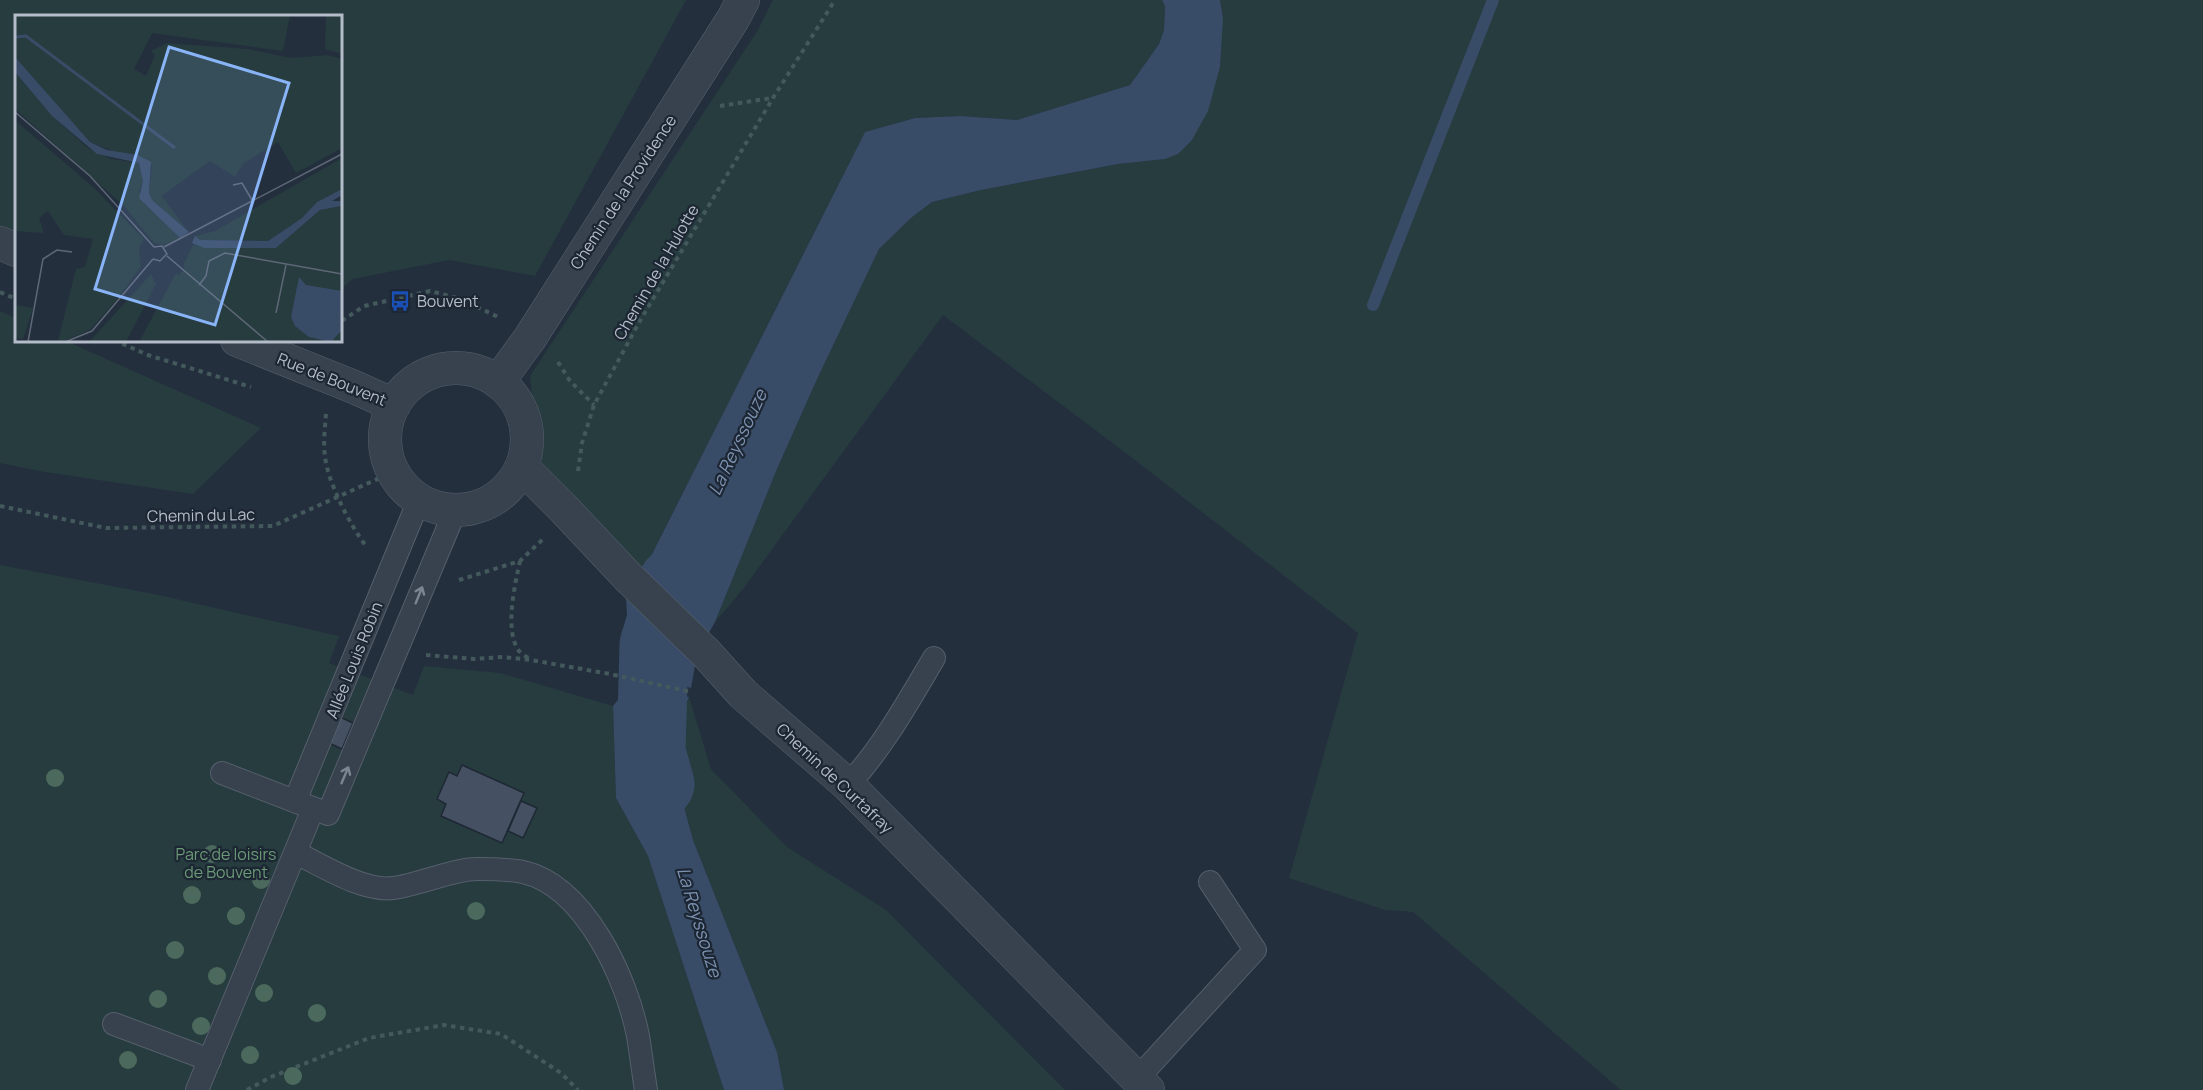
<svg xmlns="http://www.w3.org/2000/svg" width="2203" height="1090" font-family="Manrope,sans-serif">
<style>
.green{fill:#263c3f}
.water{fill:#394c67}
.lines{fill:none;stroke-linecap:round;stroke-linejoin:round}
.stream{stroke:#394c67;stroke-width:12}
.river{stroke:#394c67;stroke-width:69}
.building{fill:#455162;stroke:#1f2835;stroke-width:1.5}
.service-casing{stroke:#565f6c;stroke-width:24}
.minor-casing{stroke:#565f6c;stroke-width:34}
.path{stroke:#44595c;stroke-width:4;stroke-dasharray:4.5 4.5;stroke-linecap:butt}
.service{stroke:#38414e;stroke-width:22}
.minor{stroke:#38414e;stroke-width:33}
.tree{fill:#4b6a5d}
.oneway{stroke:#7c8592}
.labels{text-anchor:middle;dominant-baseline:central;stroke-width:4.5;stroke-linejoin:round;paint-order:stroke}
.street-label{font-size:16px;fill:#b4bcc9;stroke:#1d2633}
.poi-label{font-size:16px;fill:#b4bcc9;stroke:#1d2633;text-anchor:start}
.park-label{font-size:16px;fill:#6b9a76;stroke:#1d2633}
.water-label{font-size:18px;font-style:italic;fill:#7c92b1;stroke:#1d2633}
.inset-river{fill:none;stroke:#394c67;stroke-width:3}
.inset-road{fill:none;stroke:#5e6776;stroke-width:1.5}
.view{fill:#8ab4f8;fill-opacity:0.15;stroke:#8ab4f8;stroke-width:3}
.inset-edge{fill:none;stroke:#b4bcc9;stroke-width:3}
</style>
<rect width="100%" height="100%" fill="#242f3e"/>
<g class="green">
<polygon points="0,0 686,0 535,276 449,260 353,279 341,289 340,16 16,16 16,231 0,226"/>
<polygon points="773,0 1162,0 1165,6 1164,30 1159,44 1130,85 1017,120 961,116 915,118 865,132 641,576 538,458 530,376 758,30"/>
<polygon points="1220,0 2203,0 2203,1090 1621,1090 1413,912 1385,910 1289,878 1358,633 1131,457 943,315 743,589 715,622 777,469 818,377 879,249 911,218 932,202 981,190 1118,164 1165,159 1223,18"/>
<polygon points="0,311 16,318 16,340 66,341 261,428 193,494 45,472 0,463"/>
<polygon points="0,565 154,594 339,636 329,663 413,695 424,666 500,673 613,706 616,798 648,856 724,1090 0,1090"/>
<polygon points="689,697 711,769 787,847 886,910 1065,1090 784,1090 777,1052 693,840 667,744"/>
</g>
<g class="water">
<polygon points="1162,0 1220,0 1223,18 1220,67 1208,111 1192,140 1178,154 1165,159 1118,164 981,190 932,202 911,218 879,249 818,377 777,469 715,622 707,636 641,576 865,132 915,118 961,116 1017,120 1130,85 1159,44 1164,30 1165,6"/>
<polygon points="626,597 697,654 691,688 630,669"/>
<polygon points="630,685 689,697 667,744 693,840 777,1052 784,1090 724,1090 648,856 616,798 613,706"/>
</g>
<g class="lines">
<polyline class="stream" points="1373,305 1493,0"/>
<polyline class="river" points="660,784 651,752 654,645 673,582"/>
</g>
<g class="building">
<polygon points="340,717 353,723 342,749 329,743"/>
<polygon points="462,765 524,793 502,843 441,816 446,804 437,799 449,772 457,776"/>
<polygon points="521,801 537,808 523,838 508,831"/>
</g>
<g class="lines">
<g class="service-casing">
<g id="service">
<polyline points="222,773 328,814 455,511"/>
<path d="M 848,785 C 883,747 908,702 934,658"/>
<polyline points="295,801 419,500"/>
<path d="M 296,853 C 322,865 363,892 393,888 C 418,885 453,869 477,869 C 491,869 509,869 523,872 C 585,886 627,979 638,1036 C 641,1054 643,1072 646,1090"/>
<polyline points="114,1024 210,1060"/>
<polyline points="1137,1079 1255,950 1210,882"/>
<polyline points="197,1090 313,809"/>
</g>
</g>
<g class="minor-casing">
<g id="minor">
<polyline points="0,243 16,250"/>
<polyline points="237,340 354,387 394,405"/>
<circle cx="456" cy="439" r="71"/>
<polyline points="498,382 530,338 733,19 743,0"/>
<polyline points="522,467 564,509 628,577 706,653 743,694 848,785 1148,1090"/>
</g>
</g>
<g class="path">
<polyline points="720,106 772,98"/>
<polyline points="0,292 16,299"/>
<polyline points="340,330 343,320 364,306 430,291 461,299 500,318"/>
<polyline points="114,340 148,355 251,387"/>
<polyline points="558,362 570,381 594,405"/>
<path d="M 326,414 C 325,427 323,443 325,456 C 327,481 351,527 366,546"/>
<polyline points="578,471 582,443 594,405 641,319 773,98 835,0"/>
<polyline points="0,506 106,528 273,526 393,472"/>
<path d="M 520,561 C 515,584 504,631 519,651 C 522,654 527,657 531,660"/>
<polyline points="459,580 520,561 544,538"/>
<polyline points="426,655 474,659 503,657 531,660 610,674 691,692"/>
<polyline points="247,1090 271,1077 369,1038 444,1025 501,1034 561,1073 578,1090"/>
</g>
<use href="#service" class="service"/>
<use href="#minor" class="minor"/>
</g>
<g class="tree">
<circle cx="55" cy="778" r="9"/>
<circle cx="212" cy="854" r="9"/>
<circle cx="261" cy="880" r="9"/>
<circle cx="192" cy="895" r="9"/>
<circle cx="476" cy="911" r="9"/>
<circle cx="236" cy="916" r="9"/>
<circle cx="175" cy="950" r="9"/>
<circle cx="217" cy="976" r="9"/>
<circle cx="264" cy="993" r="9"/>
<circle cx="158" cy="999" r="9"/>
<circle cx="317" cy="1013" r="9"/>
<circle cx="201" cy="1026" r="9"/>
<circle cx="250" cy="1055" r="9"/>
<circle cx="128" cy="1060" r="9"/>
<circle cx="293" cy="1076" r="9"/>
</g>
<defs><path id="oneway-shaft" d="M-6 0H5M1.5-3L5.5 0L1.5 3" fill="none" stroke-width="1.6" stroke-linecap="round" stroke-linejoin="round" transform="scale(1.5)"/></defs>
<g class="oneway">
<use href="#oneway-shaft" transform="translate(419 595) rotate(-68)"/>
<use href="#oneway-shaft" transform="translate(345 775) rotate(-67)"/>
</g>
<defs>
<g id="bus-bare" transform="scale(1.62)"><path d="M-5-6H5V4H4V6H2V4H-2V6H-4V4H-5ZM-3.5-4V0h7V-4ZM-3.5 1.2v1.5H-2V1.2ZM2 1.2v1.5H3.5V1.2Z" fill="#1a4fb4" stroke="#1d2633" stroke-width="2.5" paint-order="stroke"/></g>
</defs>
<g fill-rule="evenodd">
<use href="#bus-bare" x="400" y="301"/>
</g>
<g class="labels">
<g class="street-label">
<text transform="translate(623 192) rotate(-57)">Chemin de la Providence</text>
<text transform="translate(656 272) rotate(-60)">Chemin de la Hulotte</text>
<text transform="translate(332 379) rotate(22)">Rue de Bouvent</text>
<text transform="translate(201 515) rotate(-1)">Chemin du Lac</text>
<text transform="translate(354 660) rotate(-68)">Allée Louis Robin</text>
<text transform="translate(835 778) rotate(43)">Chemin de Curtafray</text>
</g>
<g class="poi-label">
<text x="417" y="301">Bouvent</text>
</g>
<g class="park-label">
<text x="226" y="854">Parc de loisirs<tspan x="226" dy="18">de Bouvent</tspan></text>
</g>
<g class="water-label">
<text transform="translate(737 442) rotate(-65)">La Reyssouze</text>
<text transform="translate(700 922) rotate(73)">La Reyssouze</text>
</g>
</g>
<g transform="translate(15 15)">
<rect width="327" height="327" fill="#242f3e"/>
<path d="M 0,0 L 275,0 L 268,36 L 137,18 L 119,54 L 131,61 L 140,40 L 136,36 L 152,28 L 233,34 L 276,43 L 312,40 L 327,44 L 327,133 L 281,158 L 263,127 L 228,149 L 220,162 L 195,146 L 147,181 L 173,216 L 137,186 L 134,178 L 137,151 L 75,127 L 5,49 L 0,42 ZM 311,0 L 327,0 L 327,39 L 310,34 ZM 0,57 L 37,101 L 74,134 L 96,144 L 124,148 L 128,166 L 124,177 L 165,223 L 149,230 L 139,228 L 109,191 L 0,94 ZM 0,105 L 78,172 L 129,224 L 124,233 L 126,251 L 105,281 L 75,315 L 51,325 L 43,326 L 61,254 L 70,252 L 78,224 L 49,220 L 33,196 L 24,203 L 29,218 L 0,216 ZM 327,143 L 327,174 L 302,187 L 287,203 L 253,226 L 184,225 L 180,221 L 200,216 ZM 327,191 L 327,327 L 124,327 L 161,258 L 164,260 L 170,252 L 168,250 L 178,230 L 261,233 L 305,195 ZM 136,259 L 141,269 L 111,327 L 74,327 ZM 0,290 L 18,293 L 8,324 L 0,323 Z" fill="#263c3f"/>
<path d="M 0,42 L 75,127 L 92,135 L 123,140 L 136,147 L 134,178 L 137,185 L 174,217 L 165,223 L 124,183 L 128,166 L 124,148 L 82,139 L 37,101 L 0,57 ZM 327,174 L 327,180 L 317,186 L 327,186 L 327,191 L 305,195 L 261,233 L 189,233 L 177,228 L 180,221 L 185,225 L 253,226 L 287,203 L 302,187 ZM 284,262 L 291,270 L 327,276 L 327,315 L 316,327 L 294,322 L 280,311 L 276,302 Z" fill="#394c67"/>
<path class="inset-river" d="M 0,22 L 11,21 L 160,133"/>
<path class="inset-road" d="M 0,97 L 75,161 L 139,232M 218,170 L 227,168 L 237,185M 149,232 L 327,139M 152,241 L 253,327M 138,244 L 145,246 L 152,239 L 147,231 L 139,232M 184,270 L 191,261 L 194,246 L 210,238 L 327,259M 261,298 L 271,250M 13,327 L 28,244 L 42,235 L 57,237M 50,327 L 77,316 L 138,244"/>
<path class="view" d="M 154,32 L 274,68 L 200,310 L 80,274 Z"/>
<rect width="327" height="327" class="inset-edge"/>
</g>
</svg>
